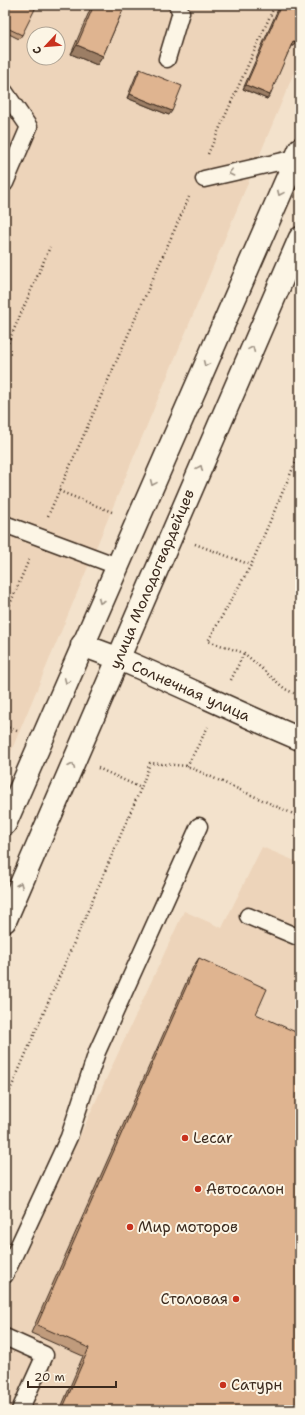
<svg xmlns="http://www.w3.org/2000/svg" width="305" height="1415" font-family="'Shantell Sans',sans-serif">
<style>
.built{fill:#edd4ba;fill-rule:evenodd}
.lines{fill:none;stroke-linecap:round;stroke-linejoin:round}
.service-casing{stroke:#3b2a1e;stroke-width:19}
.tertiary-casing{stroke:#3b2a1e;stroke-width:25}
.secondary-casing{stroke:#3b2a1e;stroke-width:25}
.path{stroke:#3b2a1e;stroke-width:2.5;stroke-dasharray:1 3;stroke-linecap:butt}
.service{stroke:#fcf5e5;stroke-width:16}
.tertiary{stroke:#fcf5e5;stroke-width:22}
.secondary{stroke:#fcf5e5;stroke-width:22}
.wall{fill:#c09b7c;stroke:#3b2a1e}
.shaded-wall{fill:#9c7e65;stroke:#3b2a1e}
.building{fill:#dfb490;stroke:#3b2a1e}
.oneway{stroke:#9c9082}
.poi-dot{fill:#c8321e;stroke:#fcf5e5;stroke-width:1.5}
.labels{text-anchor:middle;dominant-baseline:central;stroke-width:4;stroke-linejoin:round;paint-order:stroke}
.street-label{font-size:15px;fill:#3b2a1e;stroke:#fcf5e5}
.poi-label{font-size:15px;fill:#3b2a1e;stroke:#fcf5e5;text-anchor:start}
</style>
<rect width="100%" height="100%" fill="#f3e2cc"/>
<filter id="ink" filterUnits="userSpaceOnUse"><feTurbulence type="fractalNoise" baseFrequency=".025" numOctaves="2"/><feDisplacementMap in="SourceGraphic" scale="8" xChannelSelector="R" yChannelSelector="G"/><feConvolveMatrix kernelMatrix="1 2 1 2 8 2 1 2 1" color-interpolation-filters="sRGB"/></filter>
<g filter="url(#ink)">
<g class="built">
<path d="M 5,5 L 300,5 L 300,58 L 5,766 ZM 34,34 L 58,34 L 58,58 L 34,58 Z"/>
<polygon points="262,847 300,863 300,1410 5,1410 5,1297 184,911 222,928"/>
</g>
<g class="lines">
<g class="service-casing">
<g id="service">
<polyline points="167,59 181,12 177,5"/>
<polyline points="5,92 29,127 5,183"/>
<polyline points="204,179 296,158"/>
<polyline points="7,525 117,566"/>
<polyline points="248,916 300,938"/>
<polyline points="5,1275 69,1137 97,1052 199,826"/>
<polyline points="5,1337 45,1355 20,1410"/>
</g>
</g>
<g class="tertiary-casing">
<path id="tertiary" d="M 117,658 C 179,684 238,713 300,739"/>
</g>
<g class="secondary-casing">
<g id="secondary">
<polyline points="82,645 117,658"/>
<polyline points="5,824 300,149"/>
<polyline points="5,921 300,238"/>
</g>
</g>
<g class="path">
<polyline points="208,154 275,5"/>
<polyline points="5,350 50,247"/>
<polyline points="300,452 251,565 208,641 244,653 285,689 300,696"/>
<polyline points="59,491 112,512"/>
<polyline points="48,516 189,197"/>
<polyline points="195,544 251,565"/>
<polyline points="5,616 30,557"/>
<polyline points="231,680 244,653"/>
<polyline points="5,726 17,731"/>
<polyline points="187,766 208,727"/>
<polyline points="98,768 141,788"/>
<polyline points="5,1102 141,788 150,763 187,766 300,817"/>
</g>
<use href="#service" class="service"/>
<use href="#tertiary" class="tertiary"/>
<use href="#secondary" class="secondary"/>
</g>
<g class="wall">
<polygon points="5,5 22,35 19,39 5,32"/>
<polygon points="92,5 125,5 103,56 97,65 71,54"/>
<polygon points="281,5 293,46 291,46 267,99 243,89 278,9"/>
<polygon points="140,69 169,115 127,98 137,73"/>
<polygon points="199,958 256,1014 300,1410 60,1410 83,1356 31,1333 193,967"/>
</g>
<g class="shaded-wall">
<polygon points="293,41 296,42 293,46 290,45"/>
<polygon points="77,45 103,56 97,65 71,54"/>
<polygon points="246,85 270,95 267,99 243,89"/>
<polygon points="130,94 172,111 169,115 127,98"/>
</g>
<g class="building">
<polygon points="5,5 37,5 22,35 5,27"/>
<polygon points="94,5 125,5 103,56 77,45"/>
<polygon points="281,5 300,13 300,32 296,42 293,41 270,95 246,85"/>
<polygon points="140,69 182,86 172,111 130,94"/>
<polygon points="199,958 267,989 256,1014 300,1034 300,1410 62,1410 89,1348 37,1325"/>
</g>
<defs><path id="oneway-chevron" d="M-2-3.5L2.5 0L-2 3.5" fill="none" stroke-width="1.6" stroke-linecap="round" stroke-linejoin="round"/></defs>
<g class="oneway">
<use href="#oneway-chevron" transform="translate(231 173) rotate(167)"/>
<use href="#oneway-chevron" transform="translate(280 193) rotate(114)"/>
<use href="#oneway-chevron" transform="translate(252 349) rotate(-66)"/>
<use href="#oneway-chevron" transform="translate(206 364) rotate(114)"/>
<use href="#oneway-chevron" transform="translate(200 468) rotate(-66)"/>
<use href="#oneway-chevron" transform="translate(153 483) rotate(114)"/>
<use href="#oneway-chevron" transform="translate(101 601) rotate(113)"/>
<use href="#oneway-chevron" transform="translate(67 681) rotate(113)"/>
<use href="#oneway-chevron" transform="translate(72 766) rotate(-67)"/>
<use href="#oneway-chevron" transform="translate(20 885) rotate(-67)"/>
</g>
</g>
<g class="poi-dot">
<circle cx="185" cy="1138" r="4"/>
<circle cx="198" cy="1189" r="4"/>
<circle cx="130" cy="1227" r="4"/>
<circle cx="236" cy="1299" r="4"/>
<circle cx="223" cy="1385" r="4"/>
</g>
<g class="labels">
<g class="street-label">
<text transform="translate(152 579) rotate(-67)">улица Молодогвардейцев</text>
<text transform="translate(191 691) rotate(24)">Солнечная улица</text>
</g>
<g class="poi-label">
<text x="193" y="1138">Lecar</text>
<text x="206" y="1189">Автосалон</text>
<text x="138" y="1227">Мир моторов</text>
<text x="228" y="1299" text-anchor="end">Столовая</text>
<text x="231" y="1385">Сатурн</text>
</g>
</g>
<rect width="305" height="1415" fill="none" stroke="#fcf5e5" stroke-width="20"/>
<rect x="10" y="10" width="285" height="1395" fill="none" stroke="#3b2a1e" stroke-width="1.5" filter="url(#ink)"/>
<g transform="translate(46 46) rotate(244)"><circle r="19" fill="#fcf5e5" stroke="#afa495"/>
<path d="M0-3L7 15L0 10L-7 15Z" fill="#c8321e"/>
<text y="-6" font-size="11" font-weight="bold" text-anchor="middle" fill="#3b2a1e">С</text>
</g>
<path d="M28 1381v6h88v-6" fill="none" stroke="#3b2a1e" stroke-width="2"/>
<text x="34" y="1381" font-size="12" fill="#3b2a1e" stroke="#fcf5e5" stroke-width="3" paint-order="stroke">20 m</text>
</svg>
